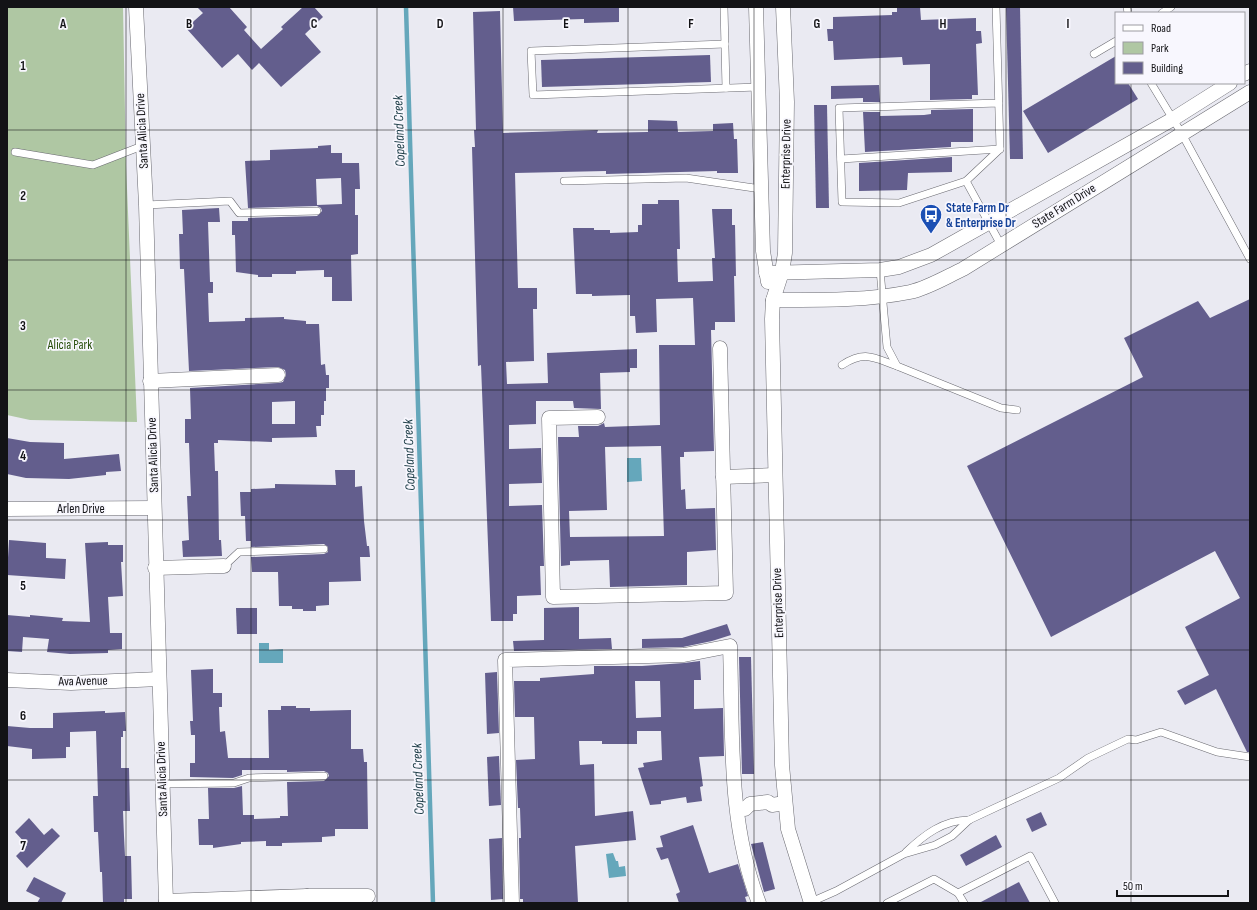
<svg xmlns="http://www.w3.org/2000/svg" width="1257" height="910" font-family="'Sofia Sans Condensed',sans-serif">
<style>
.green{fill:#afc7a3}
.water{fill:#65a7bb}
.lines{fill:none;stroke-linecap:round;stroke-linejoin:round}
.stream{stroke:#65a7bb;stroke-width:4.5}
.building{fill:#635e8d;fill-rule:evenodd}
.lane-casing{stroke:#6a6a71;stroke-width:8}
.street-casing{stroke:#6a6a71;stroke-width:15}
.lane{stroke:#fff;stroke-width:7}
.street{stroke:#fff;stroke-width:14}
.grid{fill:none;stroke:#131316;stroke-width:1;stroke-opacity:0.55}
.labels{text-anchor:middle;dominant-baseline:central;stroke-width:3.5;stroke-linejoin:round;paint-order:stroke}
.street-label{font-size:13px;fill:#131316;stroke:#f8f7fe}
.transit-label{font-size:13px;font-weight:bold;fill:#164399;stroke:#f8f7fe;text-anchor:start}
.park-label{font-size:13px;fill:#264d09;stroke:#f8f7fe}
.water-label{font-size:14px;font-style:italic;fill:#1a3a44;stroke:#f8f7fe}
.grid-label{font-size:13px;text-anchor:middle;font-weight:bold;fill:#131316;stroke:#f8f7fe;stroke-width:3.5;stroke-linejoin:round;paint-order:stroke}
</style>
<rect width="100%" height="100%" fill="#eaeaf2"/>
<polygon class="green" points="7,7 123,7 126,165 137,422 30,420 7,415"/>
<g class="water">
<polygon points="627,458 641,458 642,481 627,482"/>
<polygon points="259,643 269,643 269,650 283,649 283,663 259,663"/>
<polygon points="613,853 616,861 618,861 619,867 625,866 626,876 609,878 606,854"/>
</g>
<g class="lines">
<polyline class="stream" points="406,7 433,903"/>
</g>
<g class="building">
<polygon points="197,7 229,7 247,27 244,30 261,49 283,29 281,27 303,7 314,7 323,17 305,34 321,52 281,87 259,63 252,70 238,54 222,68 186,28 203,13"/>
<polygon points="513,7 619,7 619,22 584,23 584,19 514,21"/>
<polygon points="897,7 920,7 921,20 976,18 976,31 981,31 982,43 976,44 978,95 972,95 972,99 930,100 930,64 903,65 902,57 834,60 833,41 828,41 827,29 833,29 833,17 892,15 892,12 897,12"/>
<polygon points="1006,7 1020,7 1023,159 1010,159"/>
<polygon points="500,11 503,133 598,130 597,133 648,132 648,120 677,121 678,132 713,131 713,124 733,123 734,139 737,139 738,173 717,173 717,171 606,174 606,171 515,173 518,288 537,288 537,309 533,309 534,361 506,362 507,384 548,383 547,353 637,349 637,368 630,368 630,372 600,373 601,409 574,408 573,401 536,401 536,424 509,425 509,449 541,448 542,483 509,484 509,506 542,505 544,566 540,566 541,595 517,596 517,614 513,614 513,621 491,621 481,365 478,366 472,147 475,147 474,130 476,130 473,12"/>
<polygon points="710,55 711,82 542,87 541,60"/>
<polygon points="1116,56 1116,83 1128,83 1138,99 1048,153 1023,111"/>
<polygon points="879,85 880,102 863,102 863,98 831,99 831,86"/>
<polygon points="814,105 827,105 829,208 816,208"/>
<polygon points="973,109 973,142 951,142 951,147 865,152 863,112 880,112 880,116 924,115 931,114 931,110"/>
<path d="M 331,145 L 331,153 L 342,153 L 342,163 L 359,163 L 360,189 L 355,189 L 355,215 L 358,215 L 358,254 L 351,255 L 352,301 L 332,301 L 332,277 L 324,277 L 324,270 L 296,271 L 296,274 L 272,274 L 272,277 L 258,277 L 258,275 L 236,272 L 235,235 L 232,235 L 232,221 L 248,221 L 248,218 L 317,216 L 322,211 L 321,208 L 317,206 L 248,208 L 245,161 L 270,160 L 270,150 L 318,148 L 318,146 ZM 341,178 L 342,204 L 317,205 L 316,179 Z"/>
<polygon points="952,157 952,172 908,173 907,190 859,191 859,163"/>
<path d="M 658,200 L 679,200 L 680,249 L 677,249 L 678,282 L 713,281 L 712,258 L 715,258 L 712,209 L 732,209 L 732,225 L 735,225 L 736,276 L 734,276 L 735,322 L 715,322 L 715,330 L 711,330 L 714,451 L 684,452 L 684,457 L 680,457 L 681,490 L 685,489 L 686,509 L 715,508 L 716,550 L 687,552 L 687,585 L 610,587 L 609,560 L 570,561 L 570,565 L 561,566 L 558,437 L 579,437 L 578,426 L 598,426 L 604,423 L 605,427 L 660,425 L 659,345 L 695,345 L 693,298 L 656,299 L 657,332 L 636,333 L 635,316 L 630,316 L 630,295 L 592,296 L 592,294 L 576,294 L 573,228 L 594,228 L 594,230 L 610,230 L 610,233 L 638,232 L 638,225 L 642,225 L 642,204 L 658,204 ZM 661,446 L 664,536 L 570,537 L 569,511 L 607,510 L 605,447 Z"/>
<path d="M 219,208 L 220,222 L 208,222 L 210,282 L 213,282 L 213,293 L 208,293 L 209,322 L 245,321 L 245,318 L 284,317 L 284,319 L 306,321 L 306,324 L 319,324 L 321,365 L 325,364 L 326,375 L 329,375 L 329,388 L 326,388 L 326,401 L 324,401 L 324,415 L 321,415 L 321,426 L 316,426 L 317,437 L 272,438 L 272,442 L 218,440 L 218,443 L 214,443 L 215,471 L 218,471 L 219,540 L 221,540 L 222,556 L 183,557 L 182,541 L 189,540 L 187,496 L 191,496 L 190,472 L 189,443 L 185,443 L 185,419 L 191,419 L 190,388 L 278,383 L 283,382 L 286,375 L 285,370 L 278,367 L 189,371 L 184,269 L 180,269 L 179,234 L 183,234 L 182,210 ZM 295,401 L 295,424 L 272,424 L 272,402 Z"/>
<polygon points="1250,299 1250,752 1247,752 1216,689 1185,705 1177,691 1209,675 1185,627 1240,598 1215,551 1051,637 967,466 1143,377 1124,338 1198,301 1210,318"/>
<polygon points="7,438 30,442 64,443 64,459 119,454 121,471 106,472 106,475 69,479 26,478 7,474"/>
<polygon points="335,470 355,470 355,487 362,486 364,521 367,546 369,546 370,557 360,557 361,581 329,582 329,605 316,606 316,611 303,611 303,609 292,609 292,606 279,606 278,572 252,572 251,557 324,554 328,552 328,547 324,544 251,547 251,541 246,541 245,516 241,516 240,492 251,492 251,489 275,488 275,484 336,485"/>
<polygon points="9,540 46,543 46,558 66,559 65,579 7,575"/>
<polygon points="108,542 108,545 123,545 123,562 121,562 123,596 108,597 110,633 122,633 122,649 108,650 108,653 70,654 47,652 49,639 23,637 22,652 7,651 7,615 30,617 30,615 63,618 62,621 90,622 85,543"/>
<polygon points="579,607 579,639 611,638 612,649 514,651 513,641 544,640 544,608"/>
<polygon points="236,608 257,608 257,634 237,634"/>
<polygon points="727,624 731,635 712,641 683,647 642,648 642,639 682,638"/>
<polygon points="739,657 751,657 754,774 742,774"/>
<path d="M 700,661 L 701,680 L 694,680 L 694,709 L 723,708 L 724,756 L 699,757 L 703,786 L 700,787 L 702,801 L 687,803 L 686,797 L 661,801 L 661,804 L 650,805 L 638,768 L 644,767 L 643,763 L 662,760 L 661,731 L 637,731 L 637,744 L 602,744 L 602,741 L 579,741 L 580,765 L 594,764 L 595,816 L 633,811 L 636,840 L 575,846 L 578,903 L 523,903 L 523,899 L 520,899 L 519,838 L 521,838 L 520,808 L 518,808 L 516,760 L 535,759 L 534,717 L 515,717 L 514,681 L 540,681 L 540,678 L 594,674 L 594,666 L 642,666 L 684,663 ZM 635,681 L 660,681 L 661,717 L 636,718 Z"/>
<polygon points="213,669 213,693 222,693 222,707 219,707 220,732 225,731 228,758 269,758 268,710 281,710 281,706 296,706 296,708 310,708 310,711 351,710 351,749 363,749 364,762 367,762 368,829 335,829 335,836 322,837 322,842 282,843 282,846 266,846 266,841 241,842 241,844 213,848 213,845 199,845 198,819 209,819 208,788 234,788 242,786 243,815 254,815 254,819 280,818 280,816 288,816 287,782 324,781 329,776 328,773 324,771 287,772 287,770 242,770 242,775 233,778 190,777 190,763 195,763 195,735 191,735 190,721 193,721 191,670"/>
<polygon points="497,672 499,733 487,734 485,673"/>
<polygon points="105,711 105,713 125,712 126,731 123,731 123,737 121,737 121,768 129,768 130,811 123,811 124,836 125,856 131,856 132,899 124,899 124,903 103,903 102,872 100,872 98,832 94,832 93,796 98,796 96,731 70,732 70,747 66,747 66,758 32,759 32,749 7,746 7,726 30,728 53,728 53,713"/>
<polygon points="499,756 501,805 489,806 487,757"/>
<polygon points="1041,812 1047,825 1032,832 1026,819"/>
<polygon points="29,818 44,835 52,828 60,836 27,868 16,856 27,845 15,832"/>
<polygon points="693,825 709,873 738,864 748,896 745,897 747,903 679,903 676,894 680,892 668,858 661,860 656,848 663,847 660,836"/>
<polygon points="996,835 1002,847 966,866 960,855"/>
<polygon points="502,838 503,899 491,900 489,839"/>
<polygon points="763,842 775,889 764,892 751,844"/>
<polygon points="34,877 66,893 61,903 37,903 40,898 26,891"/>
<polygon points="1019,882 1030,903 979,903"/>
</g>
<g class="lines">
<g class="lane-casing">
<g id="lane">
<polyline points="724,7 726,88"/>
<polyline points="996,7 1000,149 966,181 899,203 842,202 839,108 999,103"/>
<polyline points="1127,7 1128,13"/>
<polyline points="1162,13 1171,7"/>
<polyline points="725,44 531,51 533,95 758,87"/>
<polyline points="1094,54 1116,41"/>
<polyline points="1151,83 1182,134 1250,259"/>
<polyline points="15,152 93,165 142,146"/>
<polyline points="841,159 1000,149"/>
<polyline points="564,181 686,178 761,189"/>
<polyline points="966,181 1001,245"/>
<polyline points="146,205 230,201 239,213 317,211"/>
<polyline points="880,270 887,347 897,366 1001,408 1017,410"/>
<path d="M 842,365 C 865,350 874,358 897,366"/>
<polyline points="224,566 239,552 324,549"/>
<polyline points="162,784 234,783 249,778 324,776"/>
<path d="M 906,852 C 924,835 943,820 969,820"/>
<polyline points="958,893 964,903"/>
<polyline points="811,902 836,891 904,854 935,845 952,836 969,820 1059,778 1088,758 1128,739 1136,740 1161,732 1217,752 1250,757"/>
<polyline points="887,903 934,879 958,893 1030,856 1055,903"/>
</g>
</g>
<g class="street-casing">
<g id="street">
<polyline points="136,7 146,205 166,903"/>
<polyline points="756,7 763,251 768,282"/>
<polyline points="783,7 787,102 785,253 782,272 773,300 772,319 782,765 788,829 811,903"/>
<polyline points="1244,74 1250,71"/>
<polyline points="766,273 880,270 899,267 931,255 1173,119 1230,83"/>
<path d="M 773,300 C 818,300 865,301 910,292 C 928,288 946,277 963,269 L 1250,92"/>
<polyline points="150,381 278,375"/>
<polyline points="598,417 549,418 553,597 726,593 720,348"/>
<polyline points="723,477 774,475"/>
<polyline points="7,509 154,508"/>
<polyline points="155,568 224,566"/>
<polyline points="7,680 71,683 159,679"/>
<polyline points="745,809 750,804 768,802 772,805 785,803"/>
<polyline points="307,896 368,896"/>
<polyline points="166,901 307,896 308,903"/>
<path d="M 512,903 L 505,660 L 684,655 L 730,646 C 733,731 727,822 759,903"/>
</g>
</g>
<use href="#lane" class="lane"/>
<use href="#street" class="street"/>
</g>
<path class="grid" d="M 126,7 L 126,903M 251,7 L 251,903M 377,7 L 377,903M 503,7 L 503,903M 628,7 L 628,903M 754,7 L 754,903M 880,7 L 880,903M 1006,7 L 1006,903M 1131,7 L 1131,13M 1131,83 L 1131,903M 7,130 L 1250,130M 7,260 L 1250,260M 7,390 L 1250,390M 7,520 L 1250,520M 7,650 L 1250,650M 7,780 L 1250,780"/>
<defs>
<g id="bus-pin" transform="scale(1.15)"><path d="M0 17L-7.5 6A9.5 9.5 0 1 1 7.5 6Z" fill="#1a4fb4" stroke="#f8f7fe"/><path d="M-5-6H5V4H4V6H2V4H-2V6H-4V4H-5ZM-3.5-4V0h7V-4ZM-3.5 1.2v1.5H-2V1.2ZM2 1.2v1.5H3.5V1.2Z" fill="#fff"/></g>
</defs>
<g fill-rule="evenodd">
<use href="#bus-pin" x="931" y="215"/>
</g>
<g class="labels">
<g class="street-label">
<text transform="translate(142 131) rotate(-93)">Santa Alicia Drive</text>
<text transform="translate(786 154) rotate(-89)">Enterprise Drive</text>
<text transform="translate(1064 206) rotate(-32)">State Farm Drive</text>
<text transform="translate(153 455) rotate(-92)">Santa Alicia Drive</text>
<text x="81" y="509">Arlen Drive</text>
<text transform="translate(778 603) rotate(-92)">Enterprise Drive</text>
<text transform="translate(83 681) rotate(-1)">Ava Avenue</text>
<text transform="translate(162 779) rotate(-92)">Santa Alicia Drive</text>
</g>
<g class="transit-label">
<text x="946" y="208">State Farm Dr<tspan x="946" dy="15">&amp; Enterprise Dr</tspan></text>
</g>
<g class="park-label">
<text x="70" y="345">Alicia Park</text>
</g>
<g class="water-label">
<text transform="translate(399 131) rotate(-92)">Copeland Creek</text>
<text transform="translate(409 455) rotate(-92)">Copeland Creek</text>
<text transform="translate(418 779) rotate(-92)">Copeland Creek</text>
</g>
</g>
<g class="grid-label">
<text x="63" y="28">A</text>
<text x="189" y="28">B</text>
<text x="314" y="28">C</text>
<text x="440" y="28">D</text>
<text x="566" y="28">E</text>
<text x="691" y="28">F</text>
<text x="817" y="28">G</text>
<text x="943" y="28">H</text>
<text x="1068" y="28">I</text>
<text x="23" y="70">1</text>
<text x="23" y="200">2</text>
<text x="23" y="330">3</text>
<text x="23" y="460">4</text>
<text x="23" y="590">5</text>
<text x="23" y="720">6</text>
<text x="23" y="850">7</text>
</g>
<rect width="1257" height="910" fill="none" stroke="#131316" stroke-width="16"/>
<rect x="1115" y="12" width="130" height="72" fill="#f8f7fe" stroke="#9c9ca1"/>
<rect x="1123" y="25" width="20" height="6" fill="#ffffff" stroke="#9c9ca1"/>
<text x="1151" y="32" font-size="12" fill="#131316">Road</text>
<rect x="1123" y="42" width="20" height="12" fill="#afc7a3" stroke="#9c9ca1"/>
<text x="1151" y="52" font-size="12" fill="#131316">Park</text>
<rect x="1123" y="62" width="20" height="12" fill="#635e8d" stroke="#9c9ca1"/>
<text x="1151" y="72" font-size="12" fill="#131316">Building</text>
<path d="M1117 890v6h111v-6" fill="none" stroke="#131316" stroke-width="2"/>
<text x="1123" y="890" font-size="12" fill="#131316" stroke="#f8f7fe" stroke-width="3" paint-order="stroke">50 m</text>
</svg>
